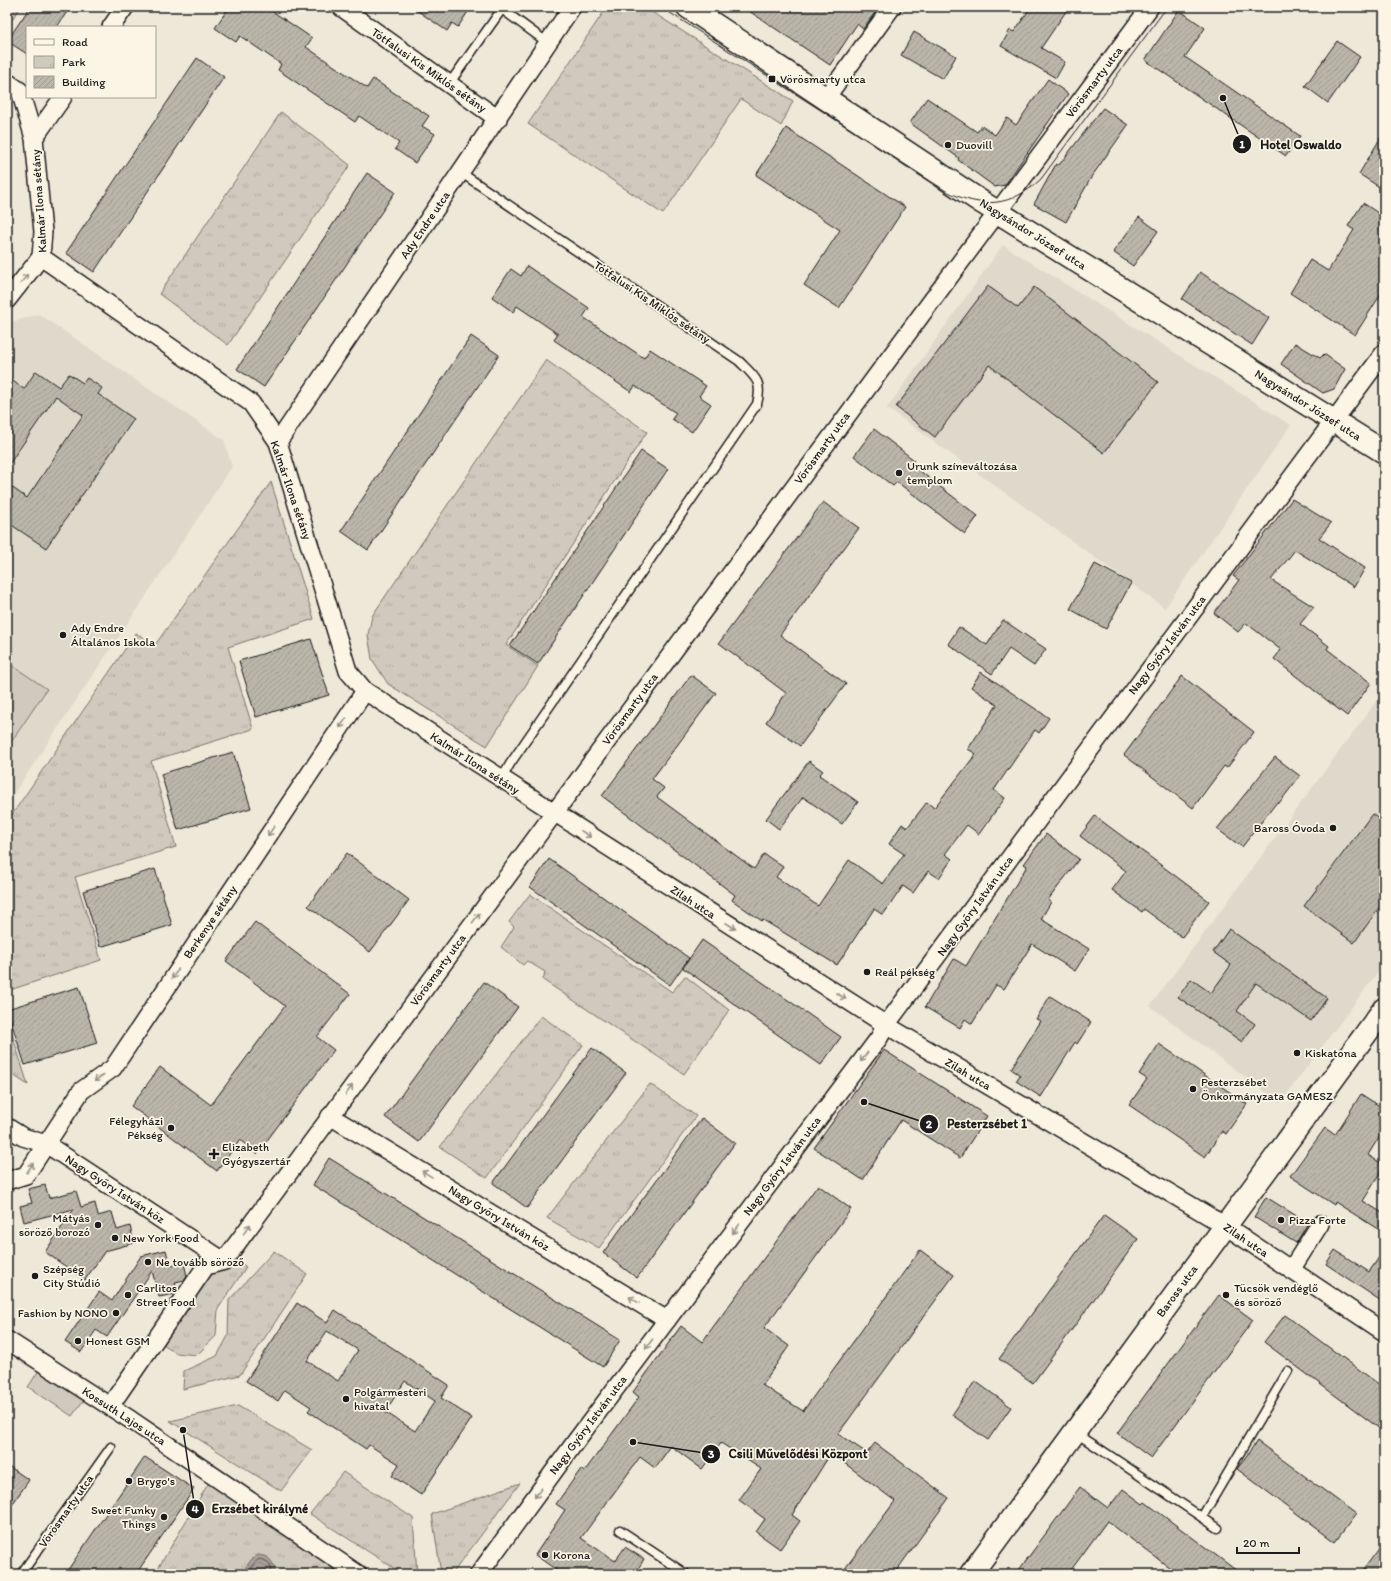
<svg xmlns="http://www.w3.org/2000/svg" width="1391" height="1581" font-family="Itim,sans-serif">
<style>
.built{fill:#ded9cb}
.grass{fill:#cfcabd;stroke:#76736c}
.park{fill:url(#park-tufts);stroke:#76736c}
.water{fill:url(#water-waves);stroke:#6f6c67}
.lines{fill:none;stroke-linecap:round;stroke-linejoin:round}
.shore{stroke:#54524e;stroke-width:1}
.building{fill:url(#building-hatch);stroke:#1c1c1c;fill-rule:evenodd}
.lane-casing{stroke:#1c1c1c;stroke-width:11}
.street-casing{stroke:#1c1c1c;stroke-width:20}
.secondary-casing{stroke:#1c1c1c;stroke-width:25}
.lane{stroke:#fcf5e5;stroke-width:8}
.street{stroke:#fcf5e5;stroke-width:17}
.secondary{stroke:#fcf5e5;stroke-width:22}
.tram{stroke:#1c1c1c;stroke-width:1}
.oneway{stroke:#97938b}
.poi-dot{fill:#1c1c1c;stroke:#fcf5e5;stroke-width:1.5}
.labels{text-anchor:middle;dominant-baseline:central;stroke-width:3.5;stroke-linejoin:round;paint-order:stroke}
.street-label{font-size:12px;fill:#1c1c1c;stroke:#fcf5e5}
.poi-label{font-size:12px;fill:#1c1c1c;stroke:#fcf5e5;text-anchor:start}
.leader{fill:none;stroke:#1c1c1c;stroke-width:1.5}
.callout-dot{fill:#1c1c1c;stroke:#fcf5e5;stroke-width:1.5}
.mark-label{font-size:12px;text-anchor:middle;font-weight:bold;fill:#fff}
.callout-label{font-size:13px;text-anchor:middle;font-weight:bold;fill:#1c1c1c;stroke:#fcf5e5;stroke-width:3.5;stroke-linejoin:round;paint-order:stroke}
</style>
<defs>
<pattern id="park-tufts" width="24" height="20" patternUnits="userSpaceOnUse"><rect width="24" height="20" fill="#cfcabd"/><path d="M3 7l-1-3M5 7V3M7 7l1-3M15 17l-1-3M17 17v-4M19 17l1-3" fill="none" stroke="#b1ada2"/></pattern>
<pattern id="water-waves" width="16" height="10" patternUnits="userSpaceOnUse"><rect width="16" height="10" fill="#a7a299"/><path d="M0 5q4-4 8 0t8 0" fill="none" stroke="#87837c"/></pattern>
<pattern id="building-hatch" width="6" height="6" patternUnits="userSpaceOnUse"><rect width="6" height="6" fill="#bab6aa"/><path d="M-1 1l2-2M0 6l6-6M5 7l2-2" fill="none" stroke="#9f9c92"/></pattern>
</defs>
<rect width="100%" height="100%" fill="#eee8d9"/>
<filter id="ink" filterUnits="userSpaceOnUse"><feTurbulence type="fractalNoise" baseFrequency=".025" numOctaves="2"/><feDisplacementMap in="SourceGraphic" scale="8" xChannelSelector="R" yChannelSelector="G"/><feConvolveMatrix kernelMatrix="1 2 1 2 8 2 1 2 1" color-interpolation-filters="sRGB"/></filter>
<g filter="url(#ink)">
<g class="built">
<polygon points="1003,245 1291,425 1165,608 887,408"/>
<polygon points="39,314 224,440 232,467 7,804 7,330 12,322"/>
<polygon points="1384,691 1384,964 1280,1103 1150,1006"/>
</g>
<g class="grass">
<polygon points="7,662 47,689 7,748"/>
<polygon points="41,1367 86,1397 72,1416 28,1387"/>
</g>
<g class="park">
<polygon points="7,7 21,7 7,27"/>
<polygon points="607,7 644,7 793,101 781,126 741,99 663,214 528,124"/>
<polygon points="281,112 350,165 228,345 159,294"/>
<polygon points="546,360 647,432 506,645 538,666 487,746 388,684 372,659 368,635 372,616"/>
<polygon points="271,482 314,619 228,647 253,729 151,761 176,847 75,877 101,960 7,991 7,822 136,633 155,645"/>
<polygon points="530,894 672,992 685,976 729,1010 684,1074 543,980 545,972 527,961 523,965 501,947 514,927 509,922"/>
<polygon points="541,1016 583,1045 487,1178 440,1147"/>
<polygon points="7,1018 28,1085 7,1071"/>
<polygon points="650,1084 696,1116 599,1248 547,1218"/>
<polygon points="274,1251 307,1274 240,1375 183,1389 184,1371 217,1356 228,1336 229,1300"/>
<polygon points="236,1259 246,1267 218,1309 216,1336 197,1355 176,1353 156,1339 206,1266"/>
<polygon points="238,1406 312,1450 281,1491 170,1421"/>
<polygon points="343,1472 413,1518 417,1574 403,1574 310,1514"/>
<polygon points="211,1479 332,1564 338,1574 162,1574 157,1570"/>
<polygon points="520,1483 452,1574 441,1574 432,1514"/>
</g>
<path class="water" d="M 258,1555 C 268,1556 271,1559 275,1568 L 274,1574 L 248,1574 L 246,1567 L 251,1560 Z"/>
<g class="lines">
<path class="shore" d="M 252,1574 C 251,1566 252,1563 260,1559 L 268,1562 L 271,1568 L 270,1574"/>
</g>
<g class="building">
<polygon points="30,7 70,7 57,27 27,27 27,54 7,41"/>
<polygon points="229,7 266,7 312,38 306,47 367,88 373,79 429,116 422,126 435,134 415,163 395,149 399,143 359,116 355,122 278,70 281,64 240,36 236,42 215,28"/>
<polygon points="412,7 471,7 458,27 452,23 447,31"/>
<polygon points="743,7 879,7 863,29 857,24 830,65"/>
<polygon points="1031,7 1069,7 1041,48 1065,62 1056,78 1001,46 1010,30 1014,32"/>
<polygon points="1179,10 1205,28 1185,57 1300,136 1286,156 1145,60"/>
<polygon points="914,32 956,56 943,79 901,55"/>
<polygon points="1337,41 1360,57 1328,103 1305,86"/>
<polygon points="197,58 224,77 94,272 66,253"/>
<polygon points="1048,79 1068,94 1005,185 995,187 958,160 959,158 910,123 927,98 977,132 982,126 995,135 1007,118 1016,125"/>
<polygon points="1103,108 1128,125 1092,176 1066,222 1034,204 1056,164 1059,165"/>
<polygon points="786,128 905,207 839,308 804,285 840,230 756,175"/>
<polygon points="1384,132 1384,190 1359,174"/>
<polygon points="367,173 395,192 264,387 237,369"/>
<polygon points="1363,203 1384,217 1384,289 1355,335 1290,293 1310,260 1328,271 1354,230 1348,226"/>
<polygon points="1139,217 1158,231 1133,266 1113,252"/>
<polygon points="527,266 589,308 583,317 644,358 650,349 706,386 699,396 711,404 692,432 672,419 676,413 635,386 631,392 554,340 558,334 517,306 513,312 492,297 511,269 521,276"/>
<polygon points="1200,272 1269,318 1252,345 1182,299"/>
<polygon points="988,286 1018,308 1034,287 1158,382 1104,453 989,365 935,437 896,407"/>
<polygon points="471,336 499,355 368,550 341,531"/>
<polygon points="1295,343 1320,358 1324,354 1345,369 1334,389 1323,393 1281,364"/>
<polygon points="36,371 59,387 69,374 83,383 87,378 102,388 98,394 134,419 46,548 7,522 7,484 27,498 83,415 56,396 7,467 7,377 24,389"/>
<polygon points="874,429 914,460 911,464 978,516 965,534 897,482 893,486 854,456"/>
<polygon points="641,451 668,469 538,664 510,646"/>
<polygon points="1292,499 1331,523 1319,538 1365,568 1354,587 1295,550 1271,580 1314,607 1300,624 1329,646 1327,649 1371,683 1347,716 1274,659 1281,650 1246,623 1238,632 1214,613 1239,580 1233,576"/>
<polygon points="823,502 859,528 780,635 846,684 800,746 766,722 786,693 719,643"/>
<polygon points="1095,564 1131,583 1106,629 1070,609"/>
<polygon points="1003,620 1046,649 1034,666 1009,649 992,674 948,644 959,627 987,645"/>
<polygon points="311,639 329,695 256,717 239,661"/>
<polygon points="981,672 1049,718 1039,733 1035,730 994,790 1005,798 979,834 967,825 945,854 952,859 939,878 928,871 913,893 903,886 883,915 874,909 837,965 763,920 762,921 732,900 735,895 602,796 691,675 716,693 652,779 664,788 657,797 754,869 764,854 783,867 776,877 818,906 849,860 883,884 904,854 889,844 902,824 907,828 927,802 934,808 976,754 968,749 997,705 971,687"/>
<polygon points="1182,676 1254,732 1227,768 1224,766 1193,808 1124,755"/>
<polygon points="233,752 251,808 178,830 161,774"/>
<polygon points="1275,757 1300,776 1279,803 1277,802 1242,847 1217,829"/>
<polygon points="809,761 823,771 819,775 858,802 842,824 803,797 779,829 766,819"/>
<polygon points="1372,814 1384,823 1384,901 1354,943 1304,906"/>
<polygon points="1095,816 1209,901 1182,937 1144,909 1142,912 1112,890 1126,871 1080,836"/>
<polygon points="1046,834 1079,859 1048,900 1051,902 1041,919 1089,949 1075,971 1032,944 1004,989 996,985 972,1024 965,1019 960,1028 925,1007 954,959 966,966 1027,866 1024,864"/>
<polygon points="347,853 409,900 370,952 308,906"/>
<polygon points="549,859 689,958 670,985 530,887"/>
<polygon points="155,869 172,925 100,947 83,891"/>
<polygon points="255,922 350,994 317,1037 334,1050 257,1154 240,1140 217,1171 131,1106 160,1067 211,1105 285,1006 226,961"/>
<polygon points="1229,929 1327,998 1311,1021 1256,983 1237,1011 1255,1024 1242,1042 1178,997 1191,979 1211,993 1231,965 1213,952"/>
<polygon points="702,940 841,1037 821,1065 683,968"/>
<polygon points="484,982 518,1007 419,1142 385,1117"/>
<polygon points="79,987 97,1043 25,1065 7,1009"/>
<polygon points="1050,996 1091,1022 1077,1044 1075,1042 1041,1097 1016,1081 1020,1075 1011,1069 1041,1021 1036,1019"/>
<polygon points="1159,1044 1247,1104 1226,1134 1222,1131 1205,1157 1129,1105 1147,1079 1139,1074"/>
<polygon points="592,1048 626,1073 527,1208 493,1183"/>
<polygon points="884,1050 987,1116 960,1158 901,1120 863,1180 814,1148"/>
<polygon points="1361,1094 1384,1109 1384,1129 1368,1155 1384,1165 1384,1167 1363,1201 1384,1214 1384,1233 1335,1202 1334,1205 1290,1176 1325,1128 1335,1135"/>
<polygon points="702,1118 735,1143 637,1278 603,1253"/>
<polygon points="329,1158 620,1340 603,1367 313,1185"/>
<polygon points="45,1185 49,1198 76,1191 81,1207 95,1203 98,1216 112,1212 117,1230 130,1226 134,1243 105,1251 85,1280 45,1252 74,1209 24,1222 20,1206 32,1203 28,1189"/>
<polygon points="818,1185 851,1209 764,1328 789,1346 762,1385 803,1411 920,1250 954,1275 838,1434 867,1453 875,1443 949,1498 894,1574 841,1574 895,1501 831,1453 792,1515 800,1521 780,1549 756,1532 765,1519 739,1500 761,1469 721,1443 702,1469 671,1446 655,1468 640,1457 581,1538 615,1561 625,1547 644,1559 635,1574 562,1574 535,1555 565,1510 556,1504 581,1469 584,1472 639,1397 633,1392 681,1326 702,1342"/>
<polygon points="1266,1197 1308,1223 1296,1243 1254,1217"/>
<polygon points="1104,1215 1138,1239 1033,1383 999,1359"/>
<polygon points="166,1250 170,1266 184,1263 187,1276 185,1280 175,1282 177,1291 175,1294 159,1297 152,1271 107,1337 96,1330 81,1352 65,1342 99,1292 112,1301 141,1256"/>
<polygon points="1335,1250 1369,1272 1384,1250 1384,1303 1326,1264"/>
<polygon points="1219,1295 1253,1320 1151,1458 1117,1433"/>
<path d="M 297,1303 L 327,1323 L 335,1310 L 449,1385 L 441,1398 L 472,1418 L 421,1495 L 392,1476 L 399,1464 L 369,1445 L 366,1449 L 308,1411 L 311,1407 L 285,1390 L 278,1401 L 246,1381 ZM 327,1331 L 358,1350 L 338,1381 L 307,1361 ZM 405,1381 L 435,1401 L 415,1431 L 385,1412 Z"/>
<polygon points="1285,1315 1384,1388 1384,1432 1264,1342"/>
<polygon points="975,1381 1011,1407 988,1440 952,1415"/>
<polygon points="1257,1441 1356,1514 1335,1542 1237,1469"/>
<polygon points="145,1457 194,1489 136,1574 65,1574"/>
<polygon points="7,1465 29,1480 7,1512"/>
<polygon points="1080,1487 1108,1508 1123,1489 1143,1504 1145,1502 1241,1574 1178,1574 1107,1521 1068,1574 1016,1574"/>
<polygon points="1384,1542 1384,1574 1360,1574"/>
</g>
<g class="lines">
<g class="lane-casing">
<g id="lane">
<polyline points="499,7 548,43"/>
<polyline points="449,84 502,9"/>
<path d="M 460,172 L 739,361 C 755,377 763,381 757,404 L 510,764 L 501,780"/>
<polyline points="1076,1433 1218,1528"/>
<polyline points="1202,1517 1288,1371"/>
<polyline points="620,1530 686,1574"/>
<polyline points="21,1574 111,1447"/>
</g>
</g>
<g class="street-casing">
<g id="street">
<polyline points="341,7 498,119"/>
<polyline points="111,27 125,7"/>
<polyline points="7,82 20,91 34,138 43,232 41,257 251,403 278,442 348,671 365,691 886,1025 1224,1225 1384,1332"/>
<polyline points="825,99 892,7"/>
<polyline points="34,138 63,97"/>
<polyline points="7,300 41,257"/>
<polyline points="278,442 572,7"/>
<polyline points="330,1116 667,1320"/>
<polyline points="7,1127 23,1137 46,1144 224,1261"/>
<polyline points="7,1181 26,1175 81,1091 113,1068 365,691"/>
<polyline points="1291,1270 1320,1224"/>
<polyline points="7,1340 131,1420 358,1574"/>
<polyline points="110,1406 206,1266 224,1261 933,299 1150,7"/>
<polyline points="479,1574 576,1441 879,1038 886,1025 1384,353"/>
</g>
</g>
<g class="secondary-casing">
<g id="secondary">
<polyline points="688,7 983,203 1384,452"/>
<polyline points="971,1574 1384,1009"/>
</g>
</g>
<use href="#lane" class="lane"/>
<use href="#street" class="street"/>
<use href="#secondary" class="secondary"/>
<path class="tram" d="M 661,7 L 946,191 C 982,209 1011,207 1041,179 L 1167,7"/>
</g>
<defs><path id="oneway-shaft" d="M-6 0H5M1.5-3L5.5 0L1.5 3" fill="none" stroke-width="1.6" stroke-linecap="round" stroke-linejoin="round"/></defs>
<g class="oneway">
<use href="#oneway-shaft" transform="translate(24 279) rotate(-52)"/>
<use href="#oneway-shaft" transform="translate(343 723) rotate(124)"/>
<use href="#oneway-shaft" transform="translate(271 831) rotate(124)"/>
<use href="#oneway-shaft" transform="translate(586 834) rotate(33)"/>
<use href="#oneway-shaft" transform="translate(476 918) rotate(-53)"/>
<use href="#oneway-shaft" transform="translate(731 926) rotate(33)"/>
<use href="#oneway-shaft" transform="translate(175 974) rotate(124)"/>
<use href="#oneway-shaft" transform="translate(841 996) rotate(33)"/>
<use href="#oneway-shaft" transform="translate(864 1057) rotate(127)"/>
<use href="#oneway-shaft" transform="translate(99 1078) rotate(144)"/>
<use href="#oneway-shaft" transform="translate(349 1090) rotate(-54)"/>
<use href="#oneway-shaft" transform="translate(30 1168) rotate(-57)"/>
<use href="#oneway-shaft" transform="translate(427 1174) rotate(-149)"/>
<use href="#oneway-shaft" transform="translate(247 1229) rotate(-54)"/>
<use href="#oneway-shaft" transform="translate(736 1229) rotate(127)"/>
<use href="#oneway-shaft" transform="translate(634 1300) rotate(-149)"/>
<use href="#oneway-shaft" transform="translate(649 1344) rotate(127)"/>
<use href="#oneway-shaft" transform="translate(538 1493) rotate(126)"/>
</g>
</g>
<g class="poi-dot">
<rect x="768" y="75" width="8" height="8" rx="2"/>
<circle cx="948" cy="145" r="4"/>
<circle cx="899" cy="473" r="4"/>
<circle cx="63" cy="635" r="4"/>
<circle cx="1333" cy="828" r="4"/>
<circle cx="867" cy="972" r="4"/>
<circle cx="1297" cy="1053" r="4"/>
<circle cx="1193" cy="1089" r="4"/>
<circle cx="171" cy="1128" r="4"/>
<path d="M212 1148h4v4h4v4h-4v4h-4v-4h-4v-4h4z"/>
<circle cx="1281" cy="1220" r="4"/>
<circle cx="98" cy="1225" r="4"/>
<circle cx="115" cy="1238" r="4"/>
<circle cx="148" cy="1262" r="4"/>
<circle cx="35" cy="1276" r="4"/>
<circle cx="128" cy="1295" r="4"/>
<circle cx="1226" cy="1295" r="4"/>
<circle cx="116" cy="1313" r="4"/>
<circle cx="78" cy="1341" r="4"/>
<circle cx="346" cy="1399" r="4"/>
<circle cx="129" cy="1481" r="4"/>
<circle cx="164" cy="1517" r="4"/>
<circle cx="545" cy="1555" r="4"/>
</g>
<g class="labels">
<g class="street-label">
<text transform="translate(429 70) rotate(35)">Tótfalusi Kis Miklós sétány</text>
<text transform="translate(1094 82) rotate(-53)">Vörösmarty utca</text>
<text transform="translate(39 201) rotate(-94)">Kalmár Ilona sétány</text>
<text transform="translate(425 225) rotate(-56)">Ady Endre utca</text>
<text transform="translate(1033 234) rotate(32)">Nagysándor József utca</text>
<text transform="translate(652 302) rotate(34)">Tótfalusi Kis Miklós sétány</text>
<text transform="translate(1308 405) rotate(32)">Nagysándor József utca</text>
<text transform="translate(822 448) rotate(-54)">Vörösmarty utca</text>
<text transform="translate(291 490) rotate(71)">Kalmár Ilona sétány</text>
<text transform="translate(1167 645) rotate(-53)">Nagy Győry István utca</text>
<text transform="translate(630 709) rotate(-54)">Vörösmarty utca</text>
<text transform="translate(475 763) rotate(33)">Kalmár Ilona sétány</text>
<text transform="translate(693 902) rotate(33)">Zilah utca</text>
<text transform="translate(975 906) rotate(-54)">Nagy Győry István utca</text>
<text transform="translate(210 922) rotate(-56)">Berkenye sétány</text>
<text transform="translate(438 970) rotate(-54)">Vörösmarty utca</text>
<text transform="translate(968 1074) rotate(31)">Zilah utca</text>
<text transform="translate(782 1166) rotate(-53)">Nagy Győry István utca</text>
<text transform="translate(115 1189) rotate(33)">Nagy Győry István köz</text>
<text transform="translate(499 1218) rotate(31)">Nagy Győry István köz</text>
<text transform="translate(1246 1240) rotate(34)">Zilah utca</text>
<text transform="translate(1177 1291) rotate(-54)">Baross utca</text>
<text transform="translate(124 1416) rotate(33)">Kossuth Lajos utca</text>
<text transform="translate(588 1425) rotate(-53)">Nagy Győry István utca</text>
<text transform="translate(66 1511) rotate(-55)">Vörösmarty utca</text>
</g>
<g class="poi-label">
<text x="780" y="79">Vörösmarty utca</text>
<text x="956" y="145">Duovill</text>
<text x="907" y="466">Urunk színeváltozása<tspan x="907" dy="14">templom</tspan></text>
<text x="71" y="628">Ady Endre<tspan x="71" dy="14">Általános Iskola</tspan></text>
<text x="1325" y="828" text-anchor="end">Baross Óvoda</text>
<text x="875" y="972">Reál pékség</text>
<text x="1305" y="1053">Kiskatona</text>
<text x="1201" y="1082">Pesterzsébet<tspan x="1201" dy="14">Önkormányzata GAMESZ</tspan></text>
<text x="163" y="1121" text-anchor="end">Félegyházi<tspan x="163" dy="14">Pékség</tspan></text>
<text x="222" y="1147">Elizabeth<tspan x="222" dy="14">Gyógyszertár</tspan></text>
<text x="90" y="1218" text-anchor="end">Mátyás<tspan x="90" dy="14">söröző borozó</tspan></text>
<text x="1289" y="1220">Pizza Forte</text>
<text x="123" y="1238">New York Food</text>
<text x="156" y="1262">Ne tovább söröző</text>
<text x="43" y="1269">Szépség<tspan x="43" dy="14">City Stúdió</tspan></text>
<text x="136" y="1288">Carlitos<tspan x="136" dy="14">Street Food</tspan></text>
<text x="1234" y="1288">Tücsök vendéglő<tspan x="1234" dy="14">és söröző</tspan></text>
<text x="108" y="1313" text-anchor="end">Fashion by NONO</text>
<text x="86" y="1341">Honest GSM</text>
<text x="354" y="1392">Polgármesteri<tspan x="354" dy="14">hivatal</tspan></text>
<text x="137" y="1481">Brygo's</text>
<text x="156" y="1510" text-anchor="end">Sweet Funky<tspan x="156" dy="14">Things</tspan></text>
<text x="553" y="1555">Korona</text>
</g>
</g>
<path class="leader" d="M1223 98L1242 144M864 1102L929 1124M633 1442L711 1454M183 1430L195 1509"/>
<g class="callout-dot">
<circle cx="1223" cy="98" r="4"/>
<circle cx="864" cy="1102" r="4"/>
<circle cx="633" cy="1442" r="4"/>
<circle cx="183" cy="1430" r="4"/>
<circle cx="1242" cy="144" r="10"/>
<circle cx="929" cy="1124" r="10"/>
<circle cx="711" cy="1454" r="10"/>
<circle cx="195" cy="1509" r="10"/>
</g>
<g class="mark-label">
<text x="1242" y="148">1</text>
<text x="929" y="1128">2</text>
<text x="711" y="1458">3</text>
<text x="195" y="1513">4</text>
</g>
<g class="callout-label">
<text x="1301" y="149">Hotel Oswaldo</text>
<text x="987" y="1128">Pesterzsébet 1</text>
<text x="798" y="1458">Csili Művelődési Központ</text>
<text x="260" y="1513">Erzsébet királyné</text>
</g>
<rect width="1391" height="1581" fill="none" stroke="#fcf5e5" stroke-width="24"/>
<rect x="12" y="12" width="1367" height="1557" fill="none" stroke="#1c1c1c" stroke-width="1.5" filter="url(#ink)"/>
<rect x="26" y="26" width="130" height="72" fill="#fcf5e5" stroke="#a29e95"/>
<rect x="34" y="39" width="20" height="6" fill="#fcf5e5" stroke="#a29e95"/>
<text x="62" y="46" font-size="12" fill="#1c1c1c">Road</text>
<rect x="34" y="56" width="20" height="12" fill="url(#park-tufts)" stroke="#a29e95"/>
<text x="62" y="66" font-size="12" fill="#1c1c1c">Park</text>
<rect x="34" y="76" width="20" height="12" fill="url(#building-hatch)" stroke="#a29e95"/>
<text x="62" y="86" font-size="12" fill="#1c1c1c">Building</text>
<path d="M1237 1547v6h62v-6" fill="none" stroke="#1c1c1c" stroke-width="2"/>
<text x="1243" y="1547" font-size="12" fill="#1c1c1c" stroke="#fcf5e5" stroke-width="3" paint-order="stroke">20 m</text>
</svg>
